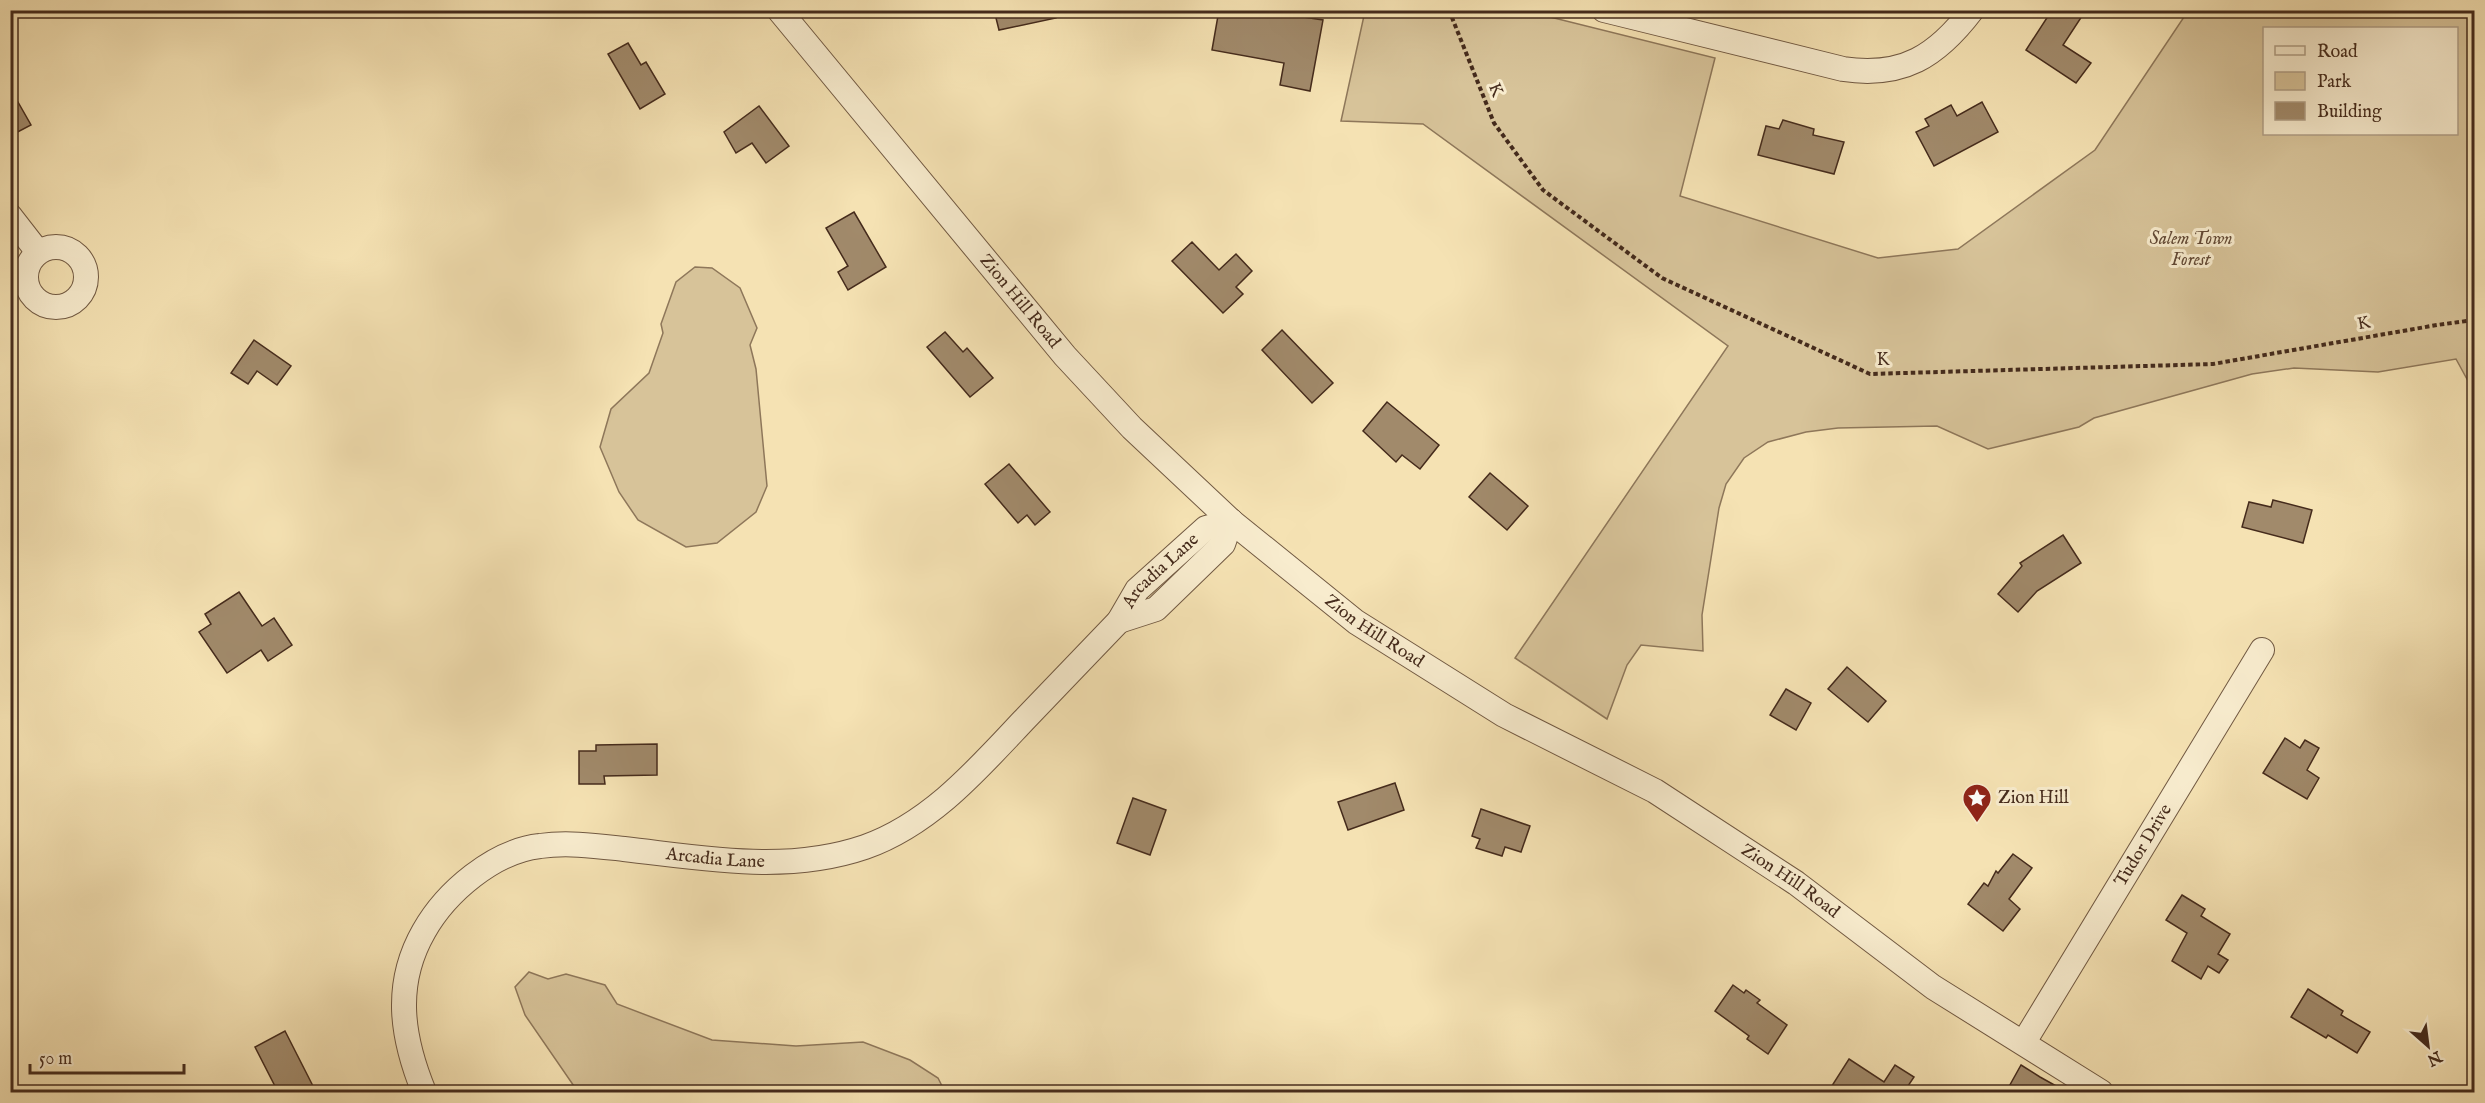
<svg xmlns="http://www.w3.org/2000/svg" width="2485" height="1103" font-family="'IM FELL English',serif">
<style>
.green{fill:#d7c399;stroke:#8e775a;stroke-width:1.5;fill-rule:evenodd}
.building{fill:#a18a6b;stroke:#452b1c;stroke-width:1.5}
.lines{fill:none;stroke-linecap:round;stroke-linejoin:round}
.minor-casing{stroke:#715942;stroke-width:26}
.path{stroke:#452b1c;stroke-width:4;stroke-dasharray:4.5 3;stroke-linecap:butt}
.minor{stroke:#f8ecce;stroke-width:24}
.labels{text-anchor:middle;dominant-baseline:central;stroke-width:6;stroke-linejoin:round;paint-order:stroke}
.street-label{font-size:18px;fill:#452b1c;stroke:#f8ecce}
.park-label{font-size:18px;font-style:italic;fill:#624935;stroke:#f8ecce}
.poi-label{font-size:18px;fill:#452b1c;stroke:#f8ecce;text-anchor:start}
</style>
<rect width="100%" height="100%" fill="#f5e2b3"/>
<filter id="stains"><feTurbulence type="fractalNoise" baseFrequency=".00333" numOctaves="4"/><feColorMatrix values="0 0 0 0 .2 0 0 0 0 .09 0 0 0 0 .02 0 0 0 .5 -.17"/></filter>
<radialGradient id="worn" r=".72"><stop offset=".6" stop-color="#630" stop-opacity="0"/><stop offset="1" stop-color="#630" stop-opacity=".3"/></radialGradient>
<g class="green">
<path d="M 1365,11 L 1526,11 L 1715,58 L 1680,196 L 1878,258 L 1958,249 L 2095,150 L 2188,11 L 2474,11 L 2474,392 L 2456,359 L 2378,372 L 2294,368 L 2252,374 L 2094,418 L 2079,427 L 1988,449 L 1937,426 L 1838,428 L 1806,432 L 1768,442 L 1744,458 L 1726,484 L 1719,508 L 1702,615 L 1703,651 L 1641,645 L 1627,665 L 1607,719 L 1515,658 L 1728,346 L 1423,124 L 1341,121 ZM 2264,28 L 2456,28 L 2456,134 L 2264,134 Z"/>
<polygon points="695,267 712,268 740,288 757,328 750,345 756,369 767,486 756,512 717,543 686,547 638,520 619,492 600,447 611,409 649,373 663,333 661,324 676,282"/>
<polygon points="529,972 548,979 566,974 605,985 617,1004 712,1040 796,1046 863,1042 910,1060 938,1078 945,1092 578,1092 525,1015 515,987"/>
</g>
<g class="building">
<polygon points="994,10 1055,10 1056,18 999,30"/>
<polygon points="1219,10 1257,10 1323,20 1310,91 1280,85 1284,63 1212,50"/>
<polygon points="2052,10 2086,10 2063,45 2091,63 2076,83 2026,50"/>
<polygon points="628,43 641,65 646,62 665,94 640,109 608,54"/>
<polygon points="10,88 31,125 10,136"/>
<polygon points="1982,102 1998,132 1934,166 1916,132 1929,126 1925,119 1951,105 1957,116"/>
<polygon points="759,106 789,146 766,163 752,143 736,153 724,132"/>
<polygon points="1783,120 1814,129 1813,135 1844,142 1834,174 1758,155 1766,126 1779,129"/>
<polygon points="854,212 886,267 848,290 838,272 848,266 826,228"/>
<polygon points="1192,242 1219,270 1236,254 1252,271 1236,287 1243,294 1223,313 1172,261"/>
<polygon points="1282,330 1333,383 1312,403 1262,350"/>
<polygon points="945,332 963,352 967,348 993,378 970,397 927,347"/>
<polygon points="254,340 291,366 277,385 257,371 248,384 231,373"/>
<polygon points="1387,402 1439,445 1420,469 1402,455 1396,462 1363,431"/>
<polygon points="1009,464 1050,512 1035,525 1027,515 1018,523 985,484"/>
<polygon points="1490,473 1528,506 1507,530 1469,497"/>
<polygon points="2273,500 2312,510 2303,543 2242,527 2249,502 2271,507"/>
<polygon points="2063,535 2081,563 2037,591 2018,612 1998,594 2022,566 2020,563"/>
<polygon points="239,592 262,626 274,618 292,645 268,661 261,650 227,673 199,632 211,624 205,614"/>
<polygon points="1847,667 1886,701 1868,722 1828,689"/>
<polygon points="1786,689 1811,703 1796,730 1770,715"/>
<polygon points="2285,738 2300,748 2305,740 2319,748 2307,770 2319,778 2307,799 2263,773"/>
<polygon points="657,744 657,775 604,776 605,784 579,784 579,751 596,751 596,745"/>
<polygon points="1395,783 1404,810 1348,830 1338,802"/>
<polygon points="1133,798 1166,810 1150,855 1117,843"/>
<polygon points="1481,809 1530,826 1521,852 1505,847 1502,856 1476,848 1480,839 1472,836"/>
<polygon points="2013,854 2032,868 2009,899 2020,909 2003,931 1968,904 1984,883 1988,886 1996,871 1998,873"/>
<polygon points="2182,895 2205,909 2201,916 2230,934 2218,954 2228,960 2219,973 2208,966 2201,979 2172,961 2187,933 2166,920"/>
<polygon points="1733,985 1744,993 1746,990 1760,1000 1757,1003 1787,1025 1768,1054 1747,1039 1749,1036 1715,1011"/>
<polygon points="2308,989 2343,1011 2341,1015 2370,1032 2357,1053 2328,1035 2326,1038 2291,1017"/>
<polygon points="285,1031 316,1092 278,1092 255,1047"/>
<polygon points="1849,1059 1884,1082 1895,1065 1914,1077 1904,1092 1828,1092"/>
<polygon points="2021,1065 2040,1077 2067,1092 2006,1092"/>
</g>
<g class="lines">
<g class="minor-casing">
<g id="minor">
<path id="s1" d="M 779,10 L 1065,356 L 1132,428 L 1231,521 L 1356,622 L 1504,715 L 1655,791 L 1796,883 L 1933,987 L 2101,1092"/>
<path d="M 1604,10 L 1843,69 C 1903,78 1937,56 1972,10"/>
<polyline points="10,216 38,252"/>
<circle cx="56" cy="277" r="30"/>
<polyline points="1119,621 1156,609 1223,544 1231,521"/>
<path id="s2" d="M 2024,1042 L 2262,650"/>
<path id="s3" d="M 424,1092 C 402,1038 393,985 424,931 C 446,892 494,851 540,846 C 568,842 597,846 624,849 C 705,858 786,874 865,847 C 930,824 977,770 1023,721 C 1055,688 1087,654 1119,621 L 1137,590 L 1206,528 L 1231,521"/>
</g>
</g>
<polyline class="path" points="1449,10 1494,123 1543,190 1662,278 1870,374 2213,364 2437,325 2474,320"/>
<use href="#minor" class="minor"/>
</g>
<defs>
<g id="sight-pin" transform="scale(1.5)"><path d="M0 17L-7.5 6A9.5 9.5 0 1 1 7.5 6Z" fill="#8f2418" stroke="#f8ecce"/><path d="M0-6L1.8-2.2L6-1.7L2.9 1.2L3.7 5.4L0 3.3L-3.7 5.4L-2.9 1.2L-6-1.7L-1.8-2.2Z" fill="#fff"/></g>
</defs>
<g fill-rule="evenodd">
<use href="#sight-pin" x="1977" y="798"/>
</g>
<g class="labels">
<g class="street-label">
<text transform="translate(1495 90) rotate(68)">K</text>
<text stroke="none"><textPath href="#s1" startOffset="378">Zion Hill Road</textPath></text>
<text transform="translate(2364 324) rotate(-10)">K</text>
<text x="1883" y="360">K</text>
<text stroke="none"><textPath href="#s3" startOffset="1052">Arcadia Lane</textPath></text>
<text stroke="none"><textPath href="#s1" startOffset="864">Zion Hill Road</textPath></text>
<text stroke="none"><textPath href="#s2" startOffset="230">Tudor Drive</textPath></text>
<text stroke="none"><textPath href="#s3" startOffset="492">Arcadia Lane</textPath></text>
<text stroke="none"><textPath href="#s1" startOffset="1350">Zion Hill Road</textPath></text>
</g>
<g class="park-label">
<text x="2191" y="239">Salem Town<tspan x="2191" dy="21">Forest</tspan></text>
</g>
<g class="poi-label">
<text x="1998" y="798">Zion Hill</text>
</g>
</g>
<rect width="2485" height="1103" fill="none" stroke="#f5e2b3" stroke-width="36"/>
<rect x="12" y="12" width="2461" height="1079" fill="none" stroke="#452b1c" stroke-width="3"/>
<rect x="18" y="18" width="2449" height="1067" fill="none" stroke="#452b1c" stroke-width="1.5"/>
<rect x="2263" y="27" width="195" height="108" fill="#f8ecce" stroke="#b09f87" stroke-width="1.5"/>
<rect x="2275" y="46" width="30" height="9" fill="#f8ecce" stroke="#b09f87" stroke-width="1.5"/>
<text x="2317" y="57" font-size="18" fill="#452b1c">Road</text>
<rect x="2275" y="72" width="30" height="18" fill="#d7c399" stroke="#b09f87" stroke-width="1.5"/>
<text x="2317" y="87" font-size="18" fill="#452b1c">Park</text>
<rect x="2275" y="102" width="30" height="18" fill="#a18a6b" stroke="#b09f87" stroke-width="1.5"/>
<text x="2317" y="117" font-size="18" fill="#452b1c">Building</text>
<g transform="translate(2428 1046) rotate(152)" stroke="#f8ecce" stroke-width="4.5" paint-order="stroke">
<path d="M0-4.5L10 22L0 15L-10 22Z" fill="#452b1c"/>
<text y="-9" font-size="16" font-weight="bold" text-anchor="middle" fill="#452b1c">N</text>
</g>
<path d="M30 1064v9h154v-9" fill="none" stroke="#452b1c" stroke-width="3"/>
<text x="39" y="1064" font-size="18" fill="#452b1c" stroke="#f8ecce" stroke-width="4.5" paint-order="stroke">50 m</text>
<rect width="100%" height="100%" filter="url(#stains)"/>
<rect width="100%" height="100%" fill="url(#worn)"/>
</svg>
